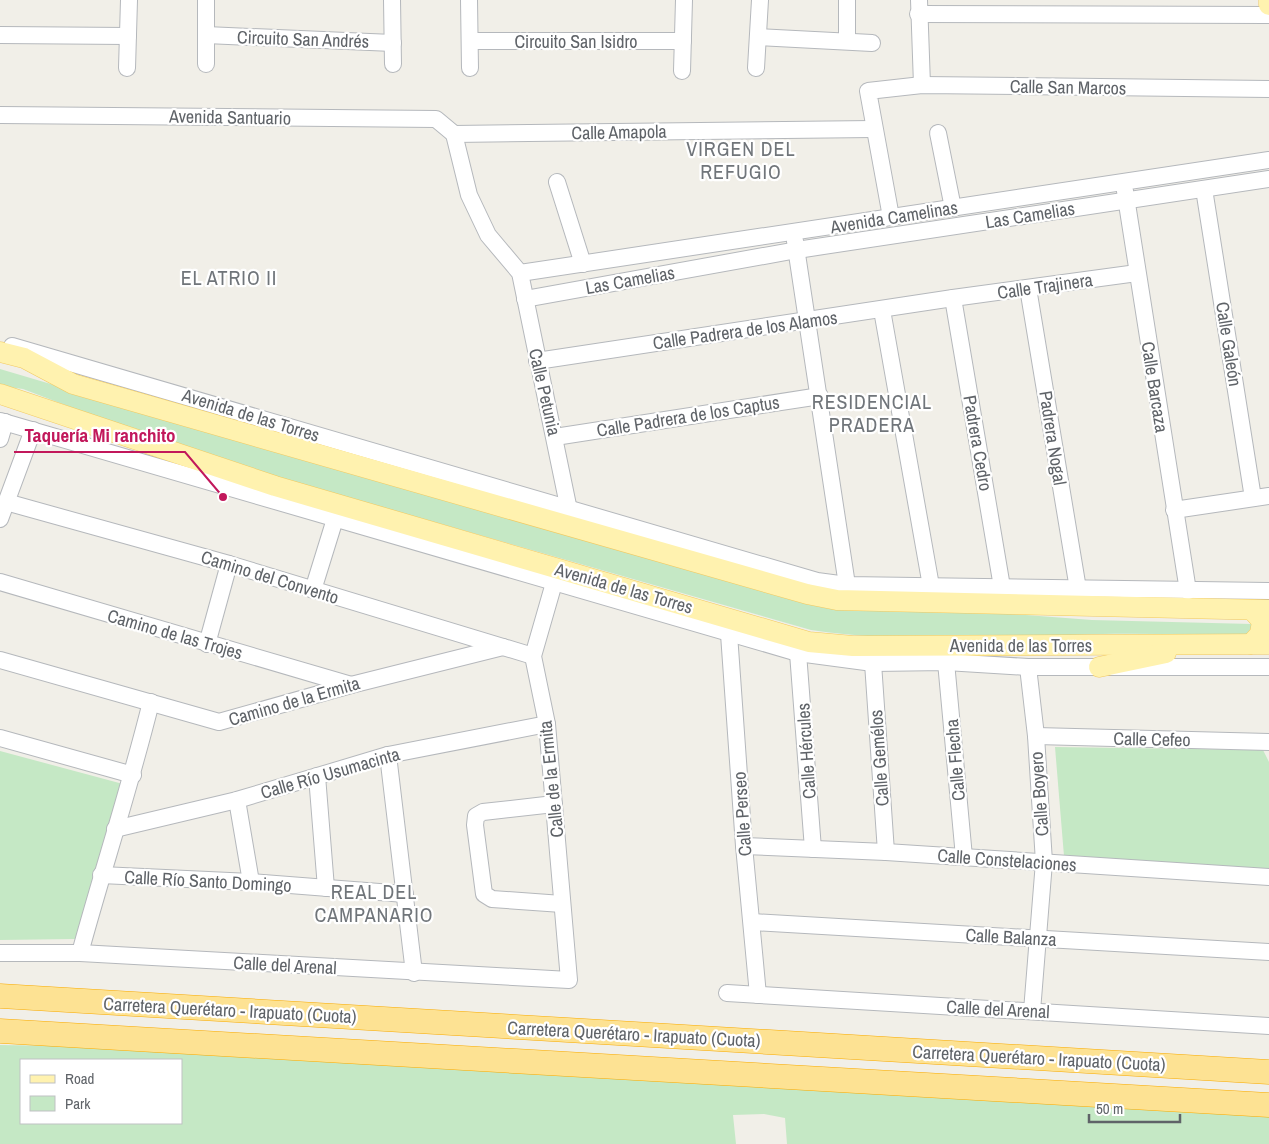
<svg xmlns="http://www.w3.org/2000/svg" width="1269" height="1144" font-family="'Archivo Narrow',sans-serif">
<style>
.green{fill:#c5e8c5;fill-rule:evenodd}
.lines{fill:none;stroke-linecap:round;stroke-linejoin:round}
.minor-casing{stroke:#b5b8bc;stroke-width:18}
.major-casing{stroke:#f2c960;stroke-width:21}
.highway-casing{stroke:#f9ab00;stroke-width:25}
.minor{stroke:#fff;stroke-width:16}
.major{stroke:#fff2af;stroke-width:20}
.highway{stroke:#fde293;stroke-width:24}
.labels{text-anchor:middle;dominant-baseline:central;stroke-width:4.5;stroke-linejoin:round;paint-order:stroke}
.street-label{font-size:18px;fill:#5f6368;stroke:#fff}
.quarter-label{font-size:20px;letter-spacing:1px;fill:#70757a;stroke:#fff}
.leader{fill:none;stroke:#c2185b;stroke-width:2}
.callout-dot{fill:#c2185b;stroke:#fff;stroke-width:2}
.callout-label{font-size:19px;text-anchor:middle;font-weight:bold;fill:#c2185b;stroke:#fff;stroke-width:4.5;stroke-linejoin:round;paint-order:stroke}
</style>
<rect width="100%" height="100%" fill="#f1efe8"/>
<g class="green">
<path d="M 0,369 L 321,464 L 998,613 L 1092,620 L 1252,624 L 1249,636 C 1190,635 1132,632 1074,635 C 987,638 898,643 811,630 L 186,451 L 23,389 L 0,386 Z"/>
<polygon points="1055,747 1263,750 1269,762 1269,869 1064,856"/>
<polygon points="0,751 123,784 75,939 0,940"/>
<path d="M 0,1045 L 133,1047 L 1269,1114 L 1269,1144 L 787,1144 L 785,1118 L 764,1114 L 733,1115 L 736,1144 L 0,1144 ZM 21,1060 L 181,1060 L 181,1123 L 21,1123 Z"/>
</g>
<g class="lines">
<g class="minor-casing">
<g id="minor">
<polyline points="392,0 393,64"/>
<polyline points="469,0 470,68"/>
<polyline points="847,0 847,41"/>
<polyline points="919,0 922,85"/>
<polyline points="918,14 1269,15"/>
<polyline points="0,35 128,36"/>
<polyline points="206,35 393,43"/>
<polyline points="759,37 872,43"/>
<polyline points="470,41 683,41"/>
<polyline points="206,64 206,0"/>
<polyline points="127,68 129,0"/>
<polyline points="756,68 760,0"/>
<polyline points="682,71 684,0"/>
<polyline points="0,115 436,119 454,134"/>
<polyline points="938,133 953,208"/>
<polyline points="454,134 873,129"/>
<polyline points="454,134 469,195 488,235 520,273 569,510"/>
<polyline points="557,182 583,264"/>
<polyline points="1204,189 1253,498"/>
<polyline points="1125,191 1188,591"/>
<polyline points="891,217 868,91 922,85 1269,89"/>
<polyline points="795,241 847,585"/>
<polyline points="520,273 1269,160"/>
<polyline points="1028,288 1078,589"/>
<polyline points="953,298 1002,587"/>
<polyline points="525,299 797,250 1269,179"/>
<polyline points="882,310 931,586"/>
<polyline points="12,346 817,581 847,585 1269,591"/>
<polyline points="537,361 953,298 1137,273"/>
<polyline points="0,421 798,653 873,663 946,662 1028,667 1269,667"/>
<polyline points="555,437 820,396"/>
<polyline points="0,439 5,422"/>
<polyline points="6,502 229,564 533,656"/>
<polyline points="1174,510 1269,496"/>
<polyline points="0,519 33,430"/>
<polyline points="0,582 351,685"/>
<polyline points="313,590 335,519"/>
<polyline points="729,634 744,846 758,995"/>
<polyline points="207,644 229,564"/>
<polyline points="798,653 813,849"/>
<polyline points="0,660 219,722 351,685 503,647"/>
<polyline points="946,662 964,857"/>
<polyline points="873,663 886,852"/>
<polyline points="1028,667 1036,736 1044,862 1032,1011"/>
<polyline points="1036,736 1269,742"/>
<polyline points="0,738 133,775"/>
<polyline points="388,755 414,973"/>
<polyline points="317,776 326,888"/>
<polyline points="237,800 251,882"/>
<polyline points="554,804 483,812 476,816 475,825 484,894 492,899 562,904"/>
<polyline points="115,829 237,800 388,755 547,724"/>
<polyline points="744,846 886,852 1269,877"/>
<polyline points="101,875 251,882 405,894"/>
<polyline points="752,922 1269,952"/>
<polyline points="0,953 80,953 569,980 547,724 533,656 554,583"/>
<path d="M 80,953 C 103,869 130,787 151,702"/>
<polyline points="727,993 1269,1026"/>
</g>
</g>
<g class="major-casing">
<g id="major">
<polyline points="1269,0 1269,5"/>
<polyline points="0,352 24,358 73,384 807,594 837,600 1269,610"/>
<polyline points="0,394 275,486 809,642 853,646 1269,644"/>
<polyline points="1251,644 1260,634 1262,621 1252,610"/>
<polyline points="1099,667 1166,653"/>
</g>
</g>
<g class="highway-casing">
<g id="highway">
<polyline points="0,996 1269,1072"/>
<polyline points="0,1031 1269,1105"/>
</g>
</g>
<use href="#minor" class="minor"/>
<use href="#major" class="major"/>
<use href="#highway" class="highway"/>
</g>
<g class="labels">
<g class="street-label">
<text transform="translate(303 39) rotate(2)">Circuito San Andrés</text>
<text x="576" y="41">Circuito San Isidro</text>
<text transform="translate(1068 87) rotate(1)">Calle San Marcos</text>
<text transform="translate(230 117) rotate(1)">Avenida Santuario</text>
<text transform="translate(619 132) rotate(-1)">Calle Amapola</text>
<text transform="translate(1030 215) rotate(-9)">Las Camelias</text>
<text transform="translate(894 217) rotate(-9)">Avenida Camelinas</text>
<text transform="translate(630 280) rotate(-10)">Las Camelias</text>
<text transform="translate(1045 286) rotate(-8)">Calle Trajinera</text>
<text transform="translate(745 330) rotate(-8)">Calle Padrera de los Alamos</text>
<text transform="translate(1229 344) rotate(81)">Calle Galeón</text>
<text transform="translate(1155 387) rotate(81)">Calle Barcaza</text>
<text transform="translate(545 392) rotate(77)">Calle Petunia</text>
<text transform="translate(251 415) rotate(17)">Avenida de las Torres</text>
<text transform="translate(688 416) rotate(-9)">Calle Padrera de los Captus</text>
<text transform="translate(1053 438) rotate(81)">Padrera Nogal</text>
<text transform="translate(978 443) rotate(80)">Padrera Cedro</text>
<text transform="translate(270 577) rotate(17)">Camino del Convento</text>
<text transform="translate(624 588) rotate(16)">Avenida de las Torres</text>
<text transform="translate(175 634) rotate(16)">Camino de las Trojes</text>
<text x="1021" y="645">Avenida de las Torres</text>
<text transform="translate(294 701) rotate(-16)">Camino de la Ermita</text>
<text transform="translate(1152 739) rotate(1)">Calle Cefeo</text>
<text transform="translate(806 751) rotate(-94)">Calle Hércules</text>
<text transform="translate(879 758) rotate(-94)">Calle Gemélos</text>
<text transform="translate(955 760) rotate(-95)">Calle Flecha</text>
<text transform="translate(330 773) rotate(-16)">Calle Río Usumacinta</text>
<text transform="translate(551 779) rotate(-96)">Calle de la Ermita</text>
<text transform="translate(1039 794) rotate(-94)">Calle Boyero</text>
<text transform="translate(742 814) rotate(-94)">Calle Perseo</text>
<text transform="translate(1007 860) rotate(4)">Calle Constelaciones</text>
<text transform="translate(208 881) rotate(3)">Calle Río Santo Domingo</text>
<text transform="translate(1011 937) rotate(3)">Calle Balanza</text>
<text transform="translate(285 965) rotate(3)">Calle del Arenal</text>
<text transform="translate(998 1009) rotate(3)">Calle del Arenal</text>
<text transform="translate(230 1010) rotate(3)">Carretera Querétaro - Irapuato (Cuota)</text>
<text transform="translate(634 1034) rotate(3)">Carretera Querétaro - Irapuato (Cuota)</text>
<text transform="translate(1039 1058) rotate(3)">Carretera Querétaro - Irapuato (Cuota)</text>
</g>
<g class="quarter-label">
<text x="741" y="148">VIRGEN DEL<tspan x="741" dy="23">REFUGIO</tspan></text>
<text x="229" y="277">EL ATRIO II</text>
<text x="872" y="401">RESIDENCIAL<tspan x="872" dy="23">PRADERA</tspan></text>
<text x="374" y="891">REAL DEL<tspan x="374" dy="23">CAMPANARIO</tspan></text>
</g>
</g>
<path class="leader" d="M223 497L185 452H14"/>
<circle class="callout-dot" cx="223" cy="497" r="5"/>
<g class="callout-label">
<text x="100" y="442">Taquería Mi ranchito</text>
</g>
<rect x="20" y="1059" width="162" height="65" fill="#ffffff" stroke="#bfc1c3"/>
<rect x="30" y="1075" width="25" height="8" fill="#fff2af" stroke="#bfc1c3"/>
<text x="65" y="1084" font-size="15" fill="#5f6368">Road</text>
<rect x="30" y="1096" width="25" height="15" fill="#c5e8c5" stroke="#bfc1c3"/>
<text x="65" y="1109" font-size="15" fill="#5f6368">Park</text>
<path d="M1089 1114v8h91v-8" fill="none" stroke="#5f6368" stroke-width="2.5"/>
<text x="1096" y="1114" font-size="15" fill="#5f6368" stroke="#ffffff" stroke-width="4" paint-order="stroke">50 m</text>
</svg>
